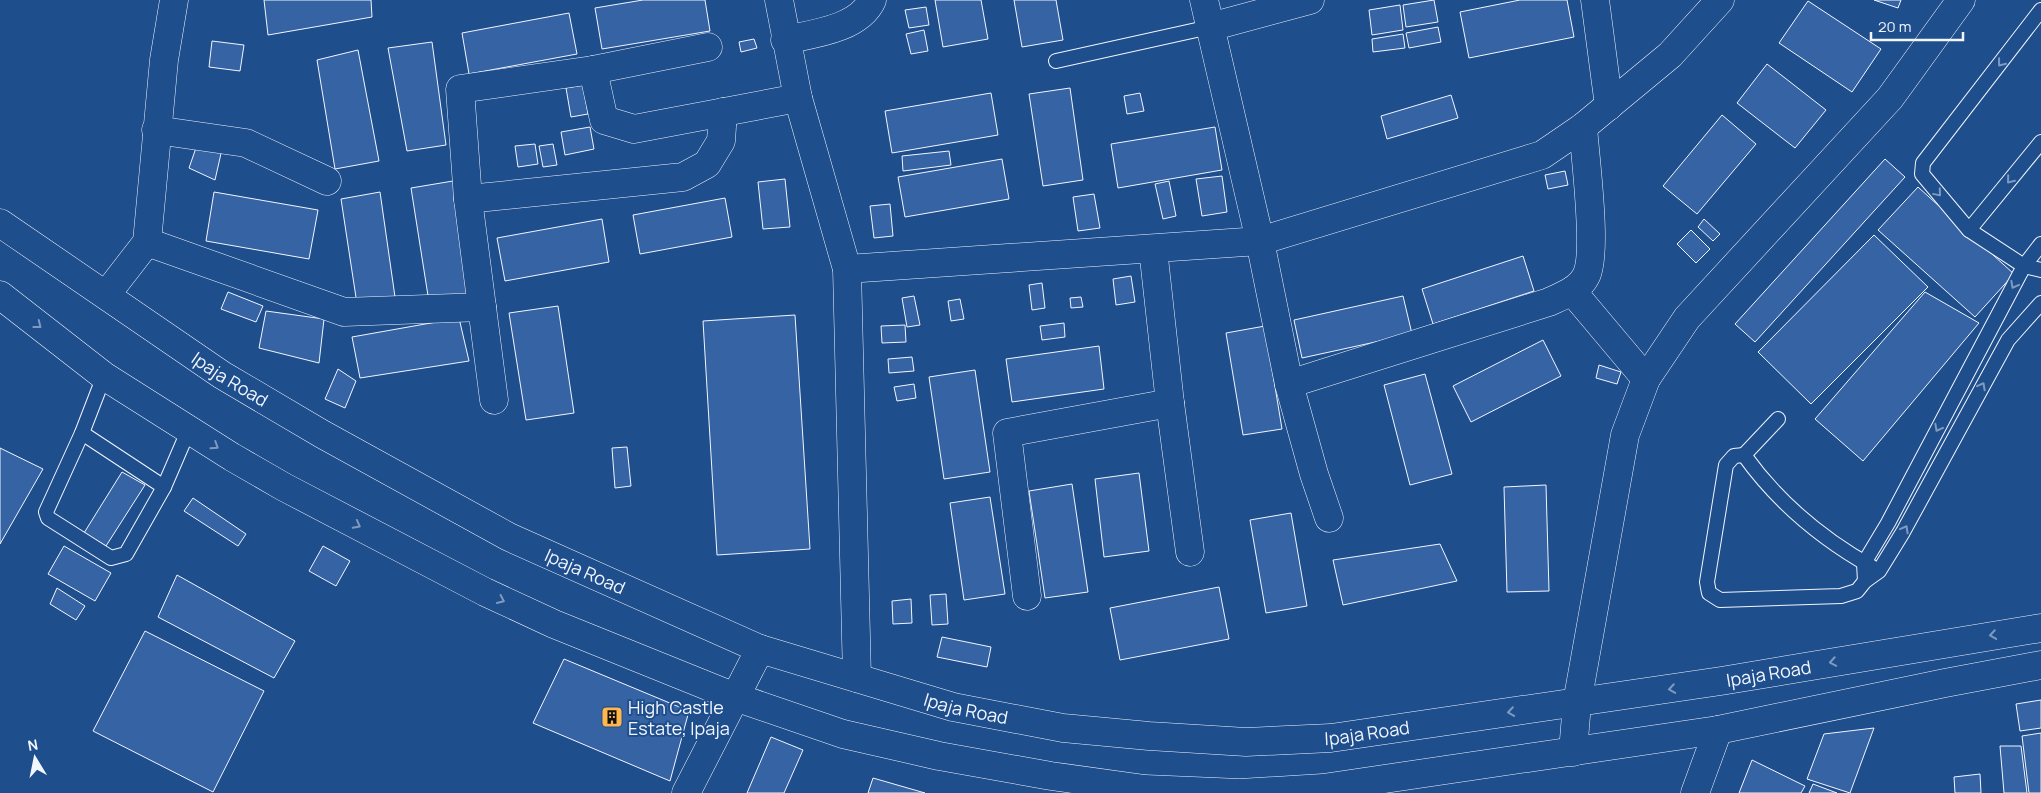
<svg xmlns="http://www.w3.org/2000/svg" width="2041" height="793" font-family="Manrope,sans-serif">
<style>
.building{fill:#3563a3;stroke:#f2f6ff}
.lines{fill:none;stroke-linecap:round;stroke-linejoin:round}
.lane-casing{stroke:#f2f6ff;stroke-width:16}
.street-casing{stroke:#f2f6ff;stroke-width:29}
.secondary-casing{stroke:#f2f6ff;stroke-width:29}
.lane{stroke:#1f4e8c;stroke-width:14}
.street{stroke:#1f4e8c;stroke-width:28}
.secondary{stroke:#1f4e8c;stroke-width:28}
.oneway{stroke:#7e9ac0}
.labels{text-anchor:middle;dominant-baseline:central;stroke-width:4;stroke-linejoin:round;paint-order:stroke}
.street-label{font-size:18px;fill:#f2f6ff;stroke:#1f4e8c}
.poi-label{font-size:18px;fill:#f2f6ff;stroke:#1f4e8c;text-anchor:start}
</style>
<rect width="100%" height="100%" fill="#1f4e8c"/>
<g class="building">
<polygon points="264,0 371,0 372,17 268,35"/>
<polygon points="643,0 705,0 710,31 602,49 595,8"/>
<polygon points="935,0 981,0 988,39 943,47"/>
<polygon points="1014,0 1056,0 1063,40 1022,47"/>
<polygon points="1434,0 1438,22 1406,27 1403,5"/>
<polygon points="1520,0 1567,0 1574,37 1469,58 1460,12"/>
<polygon points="1874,0 1901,0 1898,8"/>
<polygon points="1808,1 1881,49 1852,92 1779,43"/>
<polygon points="1400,5 1403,30 1372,35 1369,10"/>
<polygon points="926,7 929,25 909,28 905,10"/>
<polygon points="569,13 577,54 469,74 462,33"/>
<polygon points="1438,27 1441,42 1409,48 1406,33"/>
<polygon points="924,30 928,51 911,54 906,34"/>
<polygon points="1403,34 1405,48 1373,52 1372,39"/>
<polygon points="754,39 757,48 741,52 739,42"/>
<polygon points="212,41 244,45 240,71 209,67"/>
<polygon points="432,42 446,145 407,151 388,48"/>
<polygon points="358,50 379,161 335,169 317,60"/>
<polygon points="1767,64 1826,110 1795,148 1737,103"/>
<polygon points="583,85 588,114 571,117 566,88"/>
<polygon points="1070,88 1083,180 1043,186 1029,94"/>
<polygon points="991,93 998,135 892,153 885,111"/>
<polygon points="1140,93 1144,111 1127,114 1124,96"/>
<polygon points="1451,95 1458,118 1387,139 1381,116"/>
<polygon points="1722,115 1756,144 1697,214 1663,186"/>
<polygon points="590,127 594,149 565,155 561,132"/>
<polygon points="1215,127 1222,170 1118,188 1111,144"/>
<polygon points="198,142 222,149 215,180 189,168"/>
<polygon points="535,144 538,164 518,167 515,146"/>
<polygon points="553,144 557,165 543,167 539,146"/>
<polygon points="949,151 951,165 903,171 902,156"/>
<polygon points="1002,159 1009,199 905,217 898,177"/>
<polygon points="1885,159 1905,177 1755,342 1735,324"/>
<polygon points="1565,171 1568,185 1548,189 1545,175"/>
<polygon points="1222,176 1227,212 1202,216 1196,179"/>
<polygon points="785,179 790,227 763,229 758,182"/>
<polygon points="453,181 472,295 429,302 411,188"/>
<polygon points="1169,181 1176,216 1163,219 1155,184"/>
<polygon points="1918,187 2014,274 1975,317 1878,230"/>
<polygon points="214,192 318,210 309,259 206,241"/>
<polygon points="380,192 395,297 357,304 341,199"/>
<polygon points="1094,194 1100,228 1078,231 1073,197"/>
<polygon points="725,198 732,237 640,254 633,215"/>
<polygon points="890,204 893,236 874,238 870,206"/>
<polygon points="602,219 609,262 505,281 497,238"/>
<polygon points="1704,219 1720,234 1713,241 1698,227"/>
<polygon points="1691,230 1710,249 1696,263 1677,244"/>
<polygon points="1874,235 1928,287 1811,404 1758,352"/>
<polygon points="1523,256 1534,291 1433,324 1422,289"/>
<polygon points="1131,276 1135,302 1116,305 1113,279"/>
<polygon points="1042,283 1045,308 1032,310 1029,285"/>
<polygon points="228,292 263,306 256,322 221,309"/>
<polygon points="1925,292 1979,323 1863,461 1815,419"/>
<polygon points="914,296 920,325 907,327 902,298"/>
<polygon points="1403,296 1412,334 1302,358 1294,320"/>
<polygon points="1081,297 1083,307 1071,308 1070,298"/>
<polygon points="960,299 964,319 951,321 948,301"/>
<polygon points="558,306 574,413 526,420 509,313"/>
<polygon points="266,311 324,319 319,363 259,348"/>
<polygon points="795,315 810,549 717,555 703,321"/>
<polygon points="459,318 469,361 360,378 352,337"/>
<polygon points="1064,323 1065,337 1042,340 1040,326"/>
<polygon points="905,325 906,342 882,343 881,326"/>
<polygon points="1265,326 1282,429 1243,435 1226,333"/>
<polygon points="1543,340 1561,376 1471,422 1453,386"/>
<polygon points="1099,346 1104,389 1012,402 1006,359"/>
<polygon points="912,357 914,371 889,373 888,359"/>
<polygon points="1599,365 1621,372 1617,384 1596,378"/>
<polygon points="338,369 356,381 345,408 325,399"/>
<polygon points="975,370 990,472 944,479 929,377"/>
<polygon points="1425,374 1452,474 1410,485 1384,385"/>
<polygon points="914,384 916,398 897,401 894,387"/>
<polygon points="627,447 631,486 615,488 612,448"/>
<polygon points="0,448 43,469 0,544"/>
<polygon points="122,472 145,485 106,546 84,533"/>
<polygon points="1139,473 1149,551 1104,557 1095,479"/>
<polygon points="1072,484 1088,592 1045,598 1029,491"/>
<polygon points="1546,485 1549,591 1507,592 1504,487"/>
<polygon points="990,497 1005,594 964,600 950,503"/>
<polygon points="193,498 246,534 238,546 184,511"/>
<polygon points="1291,513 1307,606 1266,613 1250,520"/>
<polygon points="1440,544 1457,581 1343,605 1333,560"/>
<polygon points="64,546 111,573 95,601 48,574"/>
<polygon points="323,546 350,561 336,586 309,571"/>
<polygon points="177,575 295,641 274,678 158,617"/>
<polygon points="1219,587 1229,639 1120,660 1110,608"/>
<polygon points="57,588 85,606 76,620 50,604"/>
<polygon points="946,594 948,624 932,625 930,595"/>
<polygon points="911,599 912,623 893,624 892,601"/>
<polygon points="145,631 264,691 213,792 93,731"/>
<polygon points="942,637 991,647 987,667 937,657"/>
<polygon points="564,659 689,711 670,781 533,723"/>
<polygon points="2041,700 2041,728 2020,731 2016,704"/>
<polygon points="1874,728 1850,793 1807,779 1824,734"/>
<polygon points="2041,733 2041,793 2029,793 2022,736"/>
<polygon points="771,737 803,750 784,793 747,793"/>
<polygon points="2000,746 2021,746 2027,793 2004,793"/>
<polygon points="1752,760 1805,786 1801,793 1739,793"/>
<polygon points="1980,774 1981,793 1955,793 1954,777"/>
<polygon points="873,778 925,793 868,793"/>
<polygon points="1813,784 1837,793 1809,793"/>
</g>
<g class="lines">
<g class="lane-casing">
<g id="lane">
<polyline points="1056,61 1210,27"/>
<polyline points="2041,142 1969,230 2024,266 2041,270"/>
<polyline points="1969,230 1922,174 1923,163 2041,10"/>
<polyline points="104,376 82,433 46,512 48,518 111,558 126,554 164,487 189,429"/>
<path d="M 1778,419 L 1744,455 C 1777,501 1822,539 1872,567"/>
<polyline points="82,433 164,487"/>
<polyline points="1744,455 1734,456 1726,465 1707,582 1709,593 1720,600 1841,596 1857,591 1865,581 1879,571 1903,532 2008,340 2041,303"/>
<polyline points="1865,581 1864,563 1888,523 2024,266 2041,244"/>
</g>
</g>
<g class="street-casing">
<g id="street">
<polyline points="779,0 798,98 847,269 857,678"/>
<polyline points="1204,0 1260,241 1289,384 1314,474 1329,518"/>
<polyline points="1595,0 1609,106"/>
<polyline points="1210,27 1310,0"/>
<path d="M 785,40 C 812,34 859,29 872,0"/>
<polyline points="593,70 708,47"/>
<polyline points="156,130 246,143 327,181"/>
<polyline points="468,199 683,177 707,164 721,141 723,112"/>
<polyline points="147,242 344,312 482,307"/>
<polyline points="1153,249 1170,403 1190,552"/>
<polyline points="847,269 1260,241 1542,155 1583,127 1670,55 1720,0"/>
<polyline points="1572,291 1646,379"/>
<polyline points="106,295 147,242 164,60 174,0"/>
<path d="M 1289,384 L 1549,302 C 1562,296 1579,290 1586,276 C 1598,254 1585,156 1583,127"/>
<polyline points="494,400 468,199 460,89 593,70 604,120 634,129 798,98"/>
<polyline points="1027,596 1007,433 1170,403"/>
<polyline points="1573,752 1577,703 1625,435 1646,379 1687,318 1890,98 1961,0"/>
<polyline points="686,793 760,649"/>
<polyline points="1695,793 1718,730"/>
</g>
</g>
<g class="secondary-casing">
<g id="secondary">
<path id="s1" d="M 0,223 L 222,375 L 322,434 L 509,537 L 760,649 L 953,707 L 1063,728 L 1149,736 L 1246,742 L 1331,738 L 1721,681 L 2041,628"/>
<polyline points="0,295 104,376 232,457 284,487 485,592 554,624 735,697 843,734 939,756 1051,776 1145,789 1240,793 1323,788 1718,730 1945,683 2041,665"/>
</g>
</g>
<use href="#lane" class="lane"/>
<use href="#street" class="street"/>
<use href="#secondary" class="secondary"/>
</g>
<defs><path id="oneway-chevron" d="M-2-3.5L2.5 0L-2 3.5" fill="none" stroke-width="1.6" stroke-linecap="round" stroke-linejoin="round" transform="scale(1.25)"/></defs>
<g class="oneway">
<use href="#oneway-chevron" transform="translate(2001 63) rotate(128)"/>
<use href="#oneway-chevron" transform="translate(2010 180) rotate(129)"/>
<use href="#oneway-chevron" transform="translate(1938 193) rotate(50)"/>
<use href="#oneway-chevron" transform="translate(2014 285) rotate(118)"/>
<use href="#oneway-chevron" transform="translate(38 325) rotate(38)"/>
<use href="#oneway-chevron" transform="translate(1982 386) rotate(-62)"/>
<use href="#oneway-chevron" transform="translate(1938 428) rotate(118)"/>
<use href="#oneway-chevron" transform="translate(215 446) rotate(33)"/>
<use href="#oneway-chevron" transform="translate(357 525) rotate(28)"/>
<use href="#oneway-chevron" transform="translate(1905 529) rotate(-61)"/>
<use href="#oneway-chevron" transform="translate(501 600) rotate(25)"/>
<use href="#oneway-chevron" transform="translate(1993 635) rotate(171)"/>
<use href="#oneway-chevron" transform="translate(1833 662) rotate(170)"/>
<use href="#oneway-chevron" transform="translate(1672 689) rotate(171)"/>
<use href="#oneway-chevron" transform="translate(1511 712) rotate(172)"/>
</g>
<defs>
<g id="building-square" transform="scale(1.125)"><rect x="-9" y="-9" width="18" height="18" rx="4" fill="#ffb74d" stroke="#1f4e8c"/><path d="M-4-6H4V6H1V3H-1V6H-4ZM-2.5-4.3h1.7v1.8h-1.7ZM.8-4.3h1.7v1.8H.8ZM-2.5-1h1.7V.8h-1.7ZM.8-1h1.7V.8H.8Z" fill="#111"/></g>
</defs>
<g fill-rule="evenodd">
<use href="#building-square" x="612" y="717"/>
</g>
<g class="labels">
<g class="street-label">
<text stroke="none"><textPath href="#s1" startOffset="278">Ipaja Road</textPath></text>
<text stroke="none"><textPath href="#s1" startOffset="682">Ipaja Road</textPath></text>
<text stroke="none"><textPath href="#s1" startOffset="1898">Ipaja Road</textPath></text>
<text stroke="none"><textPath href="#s1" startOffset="1088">Ipaja Road</textPath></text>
<text stroke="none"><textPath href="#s1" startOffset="1492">Ipaja Road</textPath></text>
</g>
<g class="poi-label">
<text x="628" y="707">High Castle<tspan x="628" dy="21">Estate, Ipaja</tspan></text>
</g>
</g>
<g transform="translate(35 758) rotate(350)" stroke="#1f4e8c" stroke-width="4" paint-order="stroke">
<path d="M0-4L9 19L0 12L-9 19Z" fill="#f2f6ff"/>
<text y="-8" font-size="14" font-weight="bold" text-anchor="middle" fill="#f2f6ff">N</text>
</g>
<path d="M1871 32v8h92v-8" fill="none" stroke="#f2f6ff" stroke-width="2.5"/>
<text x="1878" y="32" font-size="15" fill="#f2f6ff" stroke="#1f4e8c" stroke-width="4" paint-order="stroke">20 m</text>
</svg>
